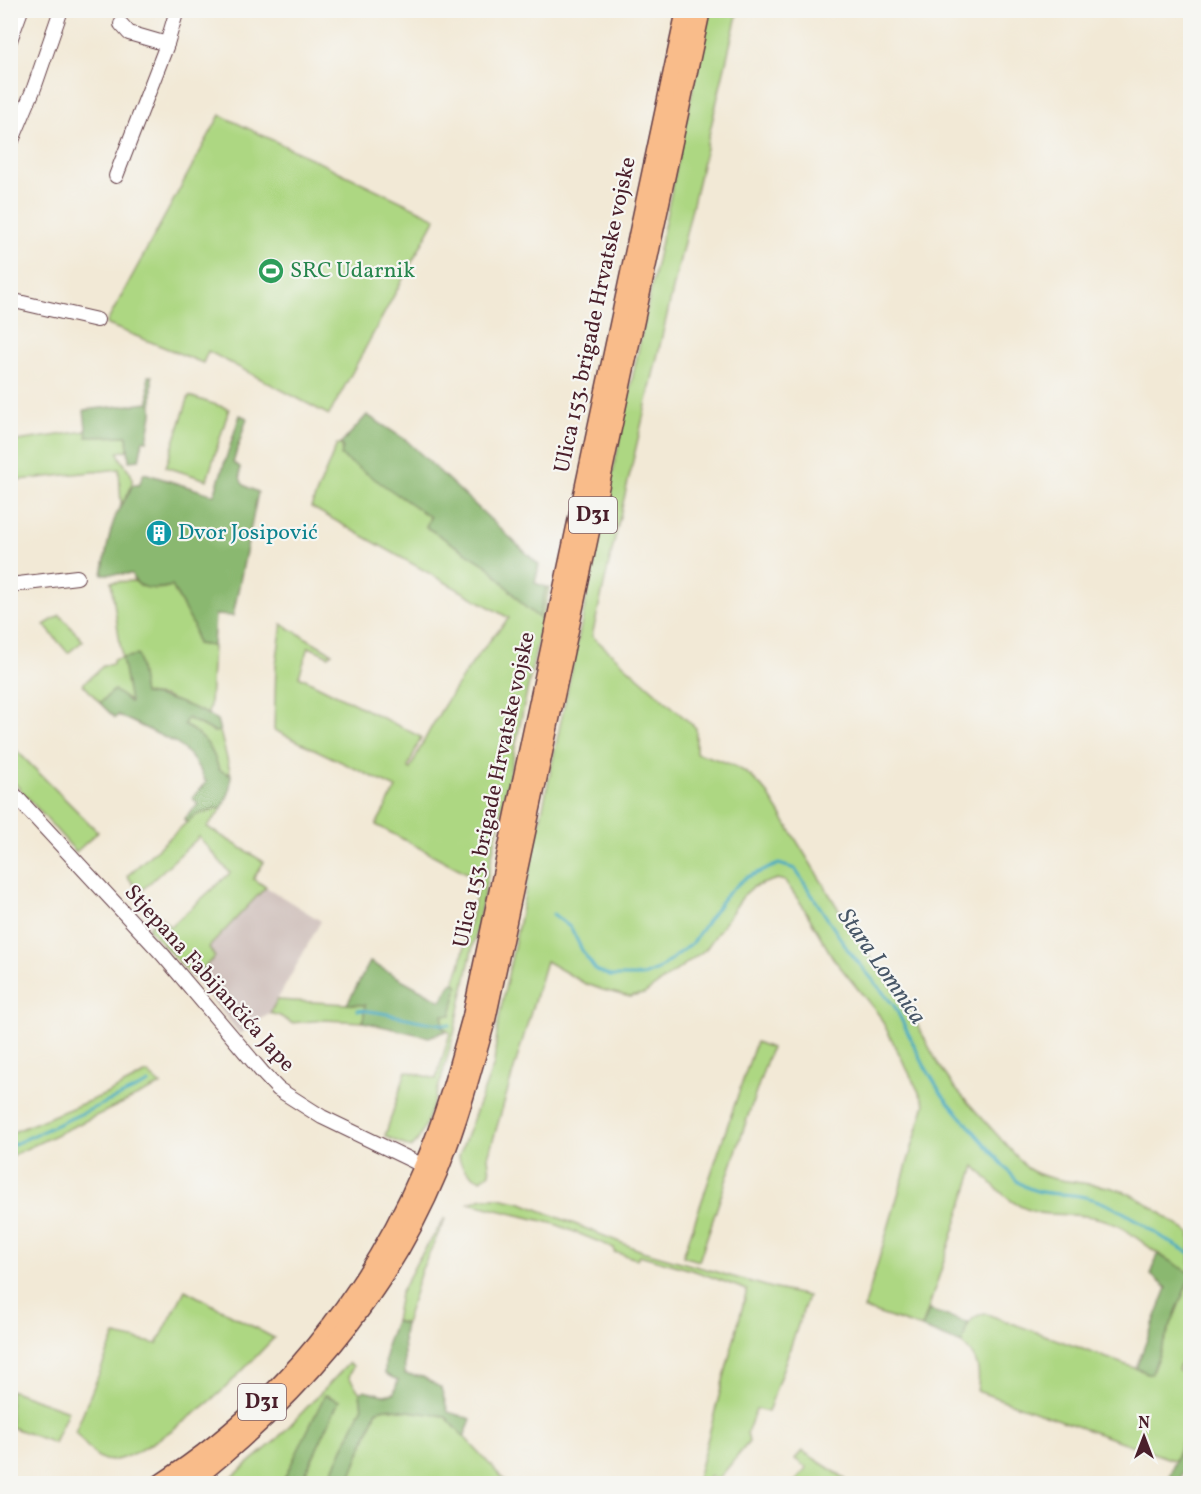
<svg xmlns="http://www.w3.org/2000/svg" width="1201" height="1494" font-family="Vollkorn,serif">
<style>
.industrial{fill:#cfc0bb}
.green{fill:#add782;stroke:#7c7b56;stroke-width:1.5}
.forest{fill:#8ab870;stroke:#6a6c4e;stroke-width:1.5}
.lines{fill:none;stroke-linecap:round;stroke-linejoin:round}
.stream{stroke:#42a9c2;stroke-width:3}
.minor-casing{stroke:#633d45;stroke-width:16}
.major-casing{stroke:#633d45;stroke-width:21}
.minor{stroke:#fff;stroke-width:14}
.major{stroke:#f9bc8a;stroke-width:18}
.labels{text-anchor:middle;dominant-baseline:central;stroke-width:4.5;stroke-linejoin:round;paint-order:stroke}
.shield{fill:#f6f6f2;stroke:#7e6067;stroke-width:1.5}
.shield-label{font-size:21px;font-weight:bold;fill:#4a1f2b}
.leisure-label{font-size:22px;fill:#27864d;stroke:#f6f6f2;text-anchor:start}
.street-label{font-size:22px;fill:#4a1f2b;stroke:#f6f6f2}
.culture-label{font-size:22px;fill:#0d838f;stroke:#f6f6f2;text-anchor:start}
.water-label{font-size:24px;font-style:italic;fill:#475667;stroke:#f6f6f2}
</style>
<rect width="100%" height="100%" fill="#f6f6f2"/>
<filter id="ink" filterUnits="userSpaceOnUse"><feTurbulence type="fractalNoise" baseFrequency=".0167" numOctaves="2"/><feDisplacementMap in="SourceGraphic" scale="12" xChannelSelector="R" yChannelSelector="G"/><feConvolveMatrix kernelMatrix="1 2 1 2 8 2 1 2 1" color-interpolation-filters="sRGB"/></filter>
<filter id="wash" filterUnits="userSpaceOnUse"><feTurbulence type="fractalNoise" baseFrequency=".008" numOctaves="4" result="noise"/><feDisplacementMap in="SourceGraphic" scale="24" xChannelSelector="R" yChannelSelector="G"/><feGaussianBlur stdDeviation="1.35" result="paint"/><feColorMatrix in="noise" values="0 0 0 0 0 0 0 0 0 0 0 0 0 0 0 0 0 1.4 0 .05"/><feComposite in="paint" operator="in"/></filter>
<g filter="url(#wash)">
<rect width="100%" height="100%" fill="#f2e9d6"/>
<polygon class="industrial" points="266,887 321,921 270,1013 240,1034 193,977 215,958 209,947"/>
<g class="green">
<path d="M 709,11 L 738,11 L 592,636 L 696,728 L 696,753 C 730,763 745,766 768,794 L 836,905 L 877,967 L 907,1005 L 937,1062 L 954,1087 L 1027,1168 C 1057,1187 1095,1179 1127,1193 C 1150,1202 1169,1221 1190,1233 L 1190,1273 C 1180,1267 1169,1261 1159,1254 C 1141,1242 1125,1227 1105,1220 C 1087,1214 1068,1215 1050,1214 C 1016,1213 997,1189 975,1166 L 922,1328 L 864,1309 L 925,1104 L 879,1015 L 833,958 L 802,905 L 785,881 L 777,879 L 753,887 L 744,895 L 706,949 L 644,994 L 630,997 L 603,990 L 584,983 L 546,961 L 488,1157 L 490,1173 L 481,1180 C 470,1175 460,1168 459,1156 L 494,1064 L 498,1023 Z"/>
<polygon points="220,115 436,218 329,415 208,351 203,363 106,324"/>
<polygon points="189,396 229,409 207,480 166,467"/>
<path d="M 86,431 L 87,437 L 127,436 L 128,450 L 118,452 C 120,460 123,462 128,469 C 138,481 128,495 121,505 L 119,469 L 11,481 L 10,442 Z"/>
<path d="M 337,444 L 343,446 L 342,456 L 430,517 L 426,527 L 490,567 L 524,606 L 539,618 L 546,587 L 549,588 L 454,1034 C 447,1056 428,1136 411,1148 L 385,1136 L 406,1071 L 436,1079 L 450,1033 L 442,1027 L 443,1014 L 451,1014 L 458,986 L 454,982 L 460,966 L 480,880 L 376,825 L 396,788 L 274,730 L 276,665 L 282,624 L 332,653 L 329,656 L 309,647 L 299,676 L 421,737 L 408,767 L 410,769 C 435,715 469,663 509,618 L 311,507 Z"/>
<path d="M 134,581 C 145,590 159,590 172,586 L 193,625 L 197,644 L 213,646 L 210,705 L 208,714 L 163,696 L 144,694 L 137,656 L 123,658 L 131,703 L 114,690 L 100,703 L 83,684 L 103,666 L 113,664 L 113,660 L 122,657 L 111,582 Z"/>
<polygon points="60,615 83,641 68,653 44,625"/>
<path d="M 187,718 L 214,732 L 220,731 L 231,775 L 219,770 C 213,748 203,736 184,725 Z"/>
<polygon points="10,744 98,832 76,852 11,779"/>
<polygon points="218,808 221,810 207,827 264,862 253,879 266,887 209,947 215,957 193,977 148,928 160,916 170,927 230,873 199,837 140,892 127,876 195,815"/>
<polygon points="277,1000 365,1005 363,1022 324,1020 291,1023 280,1016 270,1013"/>
<polygon points="756,1042 771,1048 699,1261 683,1256"/>
<polygon points="147,1073 161,1085 13,1155 11,1159 11,1133 106,1094"/>
<polygon points="483,1198 499,1198 522,1203 642,1251 776,1289 808,1296 768,1412 756,1409 747,1433 749,1442 716,1482 710,1475 706,1483 696,1483 747,1290 695,1271 639,1255 637,1259 614,1252 614,1248 555,1224 469,1203"/>
<polygon points="446,1217 421,1271 405,1324 395,1321 400,1294 418,1260"/>
<path d="M 1190,1277 L 1190,1345 L 1188,1347 L 1178,1370 L 1190,1377 L 1190,1420 L 1176,1461 L 977,1391 C 981,1372 978,1357 962,1344 C 967,1328 966,1319 984,1313 L 1151,1374 Z"/>
<path d="M 185,1290 L 274,1338 C 256,1356 240,1374 222,1391 C 204,1408 128,1467 105,1460 C 93,1457 83,1441 75,1432 L 115,1335 L 157,1344 Z"/>
<polygon points="349,1363 353,1366 349,1377 360,1393 362,1408 327,1483 301,1483 339,1401 326,1395 282,1483 224,1484 275,1441"/>
<polygon points="10,1390 68,1411 54,1443 11,1427"/>
<polygon points="386,1408 445,1416 507,1483 348,1484 377,1410"/>
<polygon points="802,1451 846,1479 842,1483 794,1483 807,1468 795,1459"/>
</g>
<g class="forest">
<polygon points="148,376 152,376 152,414 147,441 143,440 139,460 129,461 127,436 87,437 84,410 149,403"/>
<path d="M 240,415 L 247,418 L 233,463 L 240,467 C 239,486 243,485 258,492 L 233,616 L 215,615 L 213,646 L 197,644 L 193,625 L 172,586 C 157,590 136,591 132,574 L 102,574 C 106,556 108,535 115,518 C 119,506 129,497 132,485 L 139,485 L 144,473 L 214,495 Z"/>
<polygon points="367,415 406,440 539,565 535,583 546,587 539,618 524,606 489,567 426,527 430,517 341,456 343,446 340,445"/>
<path d="M 138,655 L 144,694 C 170,698 194,706 217,720 L 220,731 L 215,732 L 187,718 L 184,725 C 205,737 212,746 219,770 L 231,775 L 229,793 L 221,810 L 218,808 L 195,815 L 187,822 L 184,819 L 198,804 L 192,798 L 206,782 C 199,766 189,752 174,742 L 118,715 L 115,718 L 100,703 L 114,690 L 130,702 L 122,658 Z"/>
<polygon points="370,962 441,1001 451,983 454,982 458,986 451,1015 443,1015 442,1027 446,1029 446,1031 429,1037 363,1022 365,1005 347,1004"/>
<polygon points="1158,1254 1190,1273 1190,1277 1151,1374 1136,1368 1167,1288 1151,1275"/>
<polygon points="929,1310 968,1323 962,1344 922,1328"/>
<polygon points="395,1321 405,1324 403,1335 405,1374 423,1377 441,1388 448,1412 471,1419 464,1437 445,1416 386,1408 377,1410 348,1483 327,1483 362,1408 360,1393 364,1390 384,1395 394,1393 398,1380 385,1374 386,1346"/>
<polygon points="325,1395 339,1401 301,1483 282,1483"/>
<polygon points="1190,1420 1190,1452 1179,1483 1167,1483"/>
</g>
<g class="lines">
<g class="stream">
<path d="M 553,914 L 571,928 L 583,952 L 596,970 L 610,976 L 643,976 L 658,970 L 692,943 L 726,895 L 745,878 L 779,864 L 795,869 L 848,950 L 895,1007 L 924,1065 L 943,1096 L 1018,1182 C 1040,1198 1060,1191 1085,1197 C 1129,1208 1152,1235 1190,1253"/>
<path d="M 358,1010 C 390,1012 417,1023 450,1025"/>
<polyline points="10,1146 149,1083"/>
</g>
</g>
</g>
<g filter="url(#ink)">
<g class="lines">
<g class="minor-casing">
<g id="minor">
<polyline points="121,24 129,33 167,44"/>
<polyline points="10,40 21,10"/>
<polyline points="10,145 34,88 61,10"/>
<polyline points="116,176 166,47 177,10"/>
<polyline points="10,300 97,320"/>
<polyline points="10,585 77,577"/>
<polyline points="10,790 163,955 262,1072 278,1089 322,1117 430,1169"/>
</g>
</g>
<g class="major-casing">
<g id="major">
<path d="M 160,1484 C 277,1409 369,1295 423,1167 C 444,1119 458,1067 472,1016 L 686,10"/>
<path d="M 188,1484 C 296,1399 385,1300 438,1172 C 458,1122 472,1071 486,1020 L 701,10"/>
</g>
</g>
<use href="#minor" class="minor"/>
<use href="#major" class="major"/>
</g>
</g>
<defs>
<g id="stadium-disc" transform="scale(1.35)"><circle r="9.5" fill="#2e9e5b" stroke="#f6f6f2"/><path d="M0-5a6.5 5 0 1 0 0 10a6.5 5 0 1 0 0-10ZM-3.5-1.8h7v3.6h-7Z" fill="#fff"/></g>
<g id="building-disc" transform="scale(1.35)"><circle r="9.5" fill="#0f9aa8" stroke="#f6f6f2"/><path d="M-4-6H4V6H1V3H-1V6H-4ZM-2.5-4.3h1.7v1.8h-1.7ZM.8-4.3h1.7v1.8H.8ZM-2.5-1h1.7V.8h-1.7ZM.8-1h1.7V.8H.8Z" fill="#fff"/></g>
</defs>
<g fill-rule="evenodd">
<use href="#stadium-disc" x="271" y="271"/>
<use href="#building-disc" x="159" y="533"/>
</g>
<g class="labels">
<g class="shield">
<rect x="569" y="497" width="48" height="36" rx="4.5"/>
<rect x="238" y="1384" width="48" height="36" rx="4.5"/>
</g>
<g class="shield-label">
<text x="593" y="515">D31</text>
<text x="262" y="1402">D31</text>
</g>
<g class="leisure-label">
<text x="290" y="271">SRC Udarnik</text>
</g>
<g class="street-label">
<text transform="translate(596 315) rotate(-78)">Ulica 153. brigade Hrvatske vojske</text>
<text transform="translate(495 790) rotate(-78)">Ulica 153. brigade Hrvatske vojske</text>
<text transform="translate(209 979) rotate(48)">Stjepana Fabijančića Jape</text>
</g>
<g class="culture-label">
<text x="178" y="533">Dvor Josipović</text>
</g>
<g class="water-label">
<text transform="translate(881 967) rotate(55)">Stara Lomnica</text>
</g>
</g>
<rect width="1201" height="1494" fill="none" stroke="#f6f6f2" stroke-width="36"/>
<g transform="translate(1144 1437)" stroke="#f6f6f2" stroke-width="4.5" paint-order="stroke">
<path d="M0-4.5L10 22L0 15L-10 22Z" fill="#4a1f2b"/>
<text y="-9" font-size="16" font-weight="bold" text-anchor="middle" fill="#4a1f2b">N</text>
</g>
</svg>
